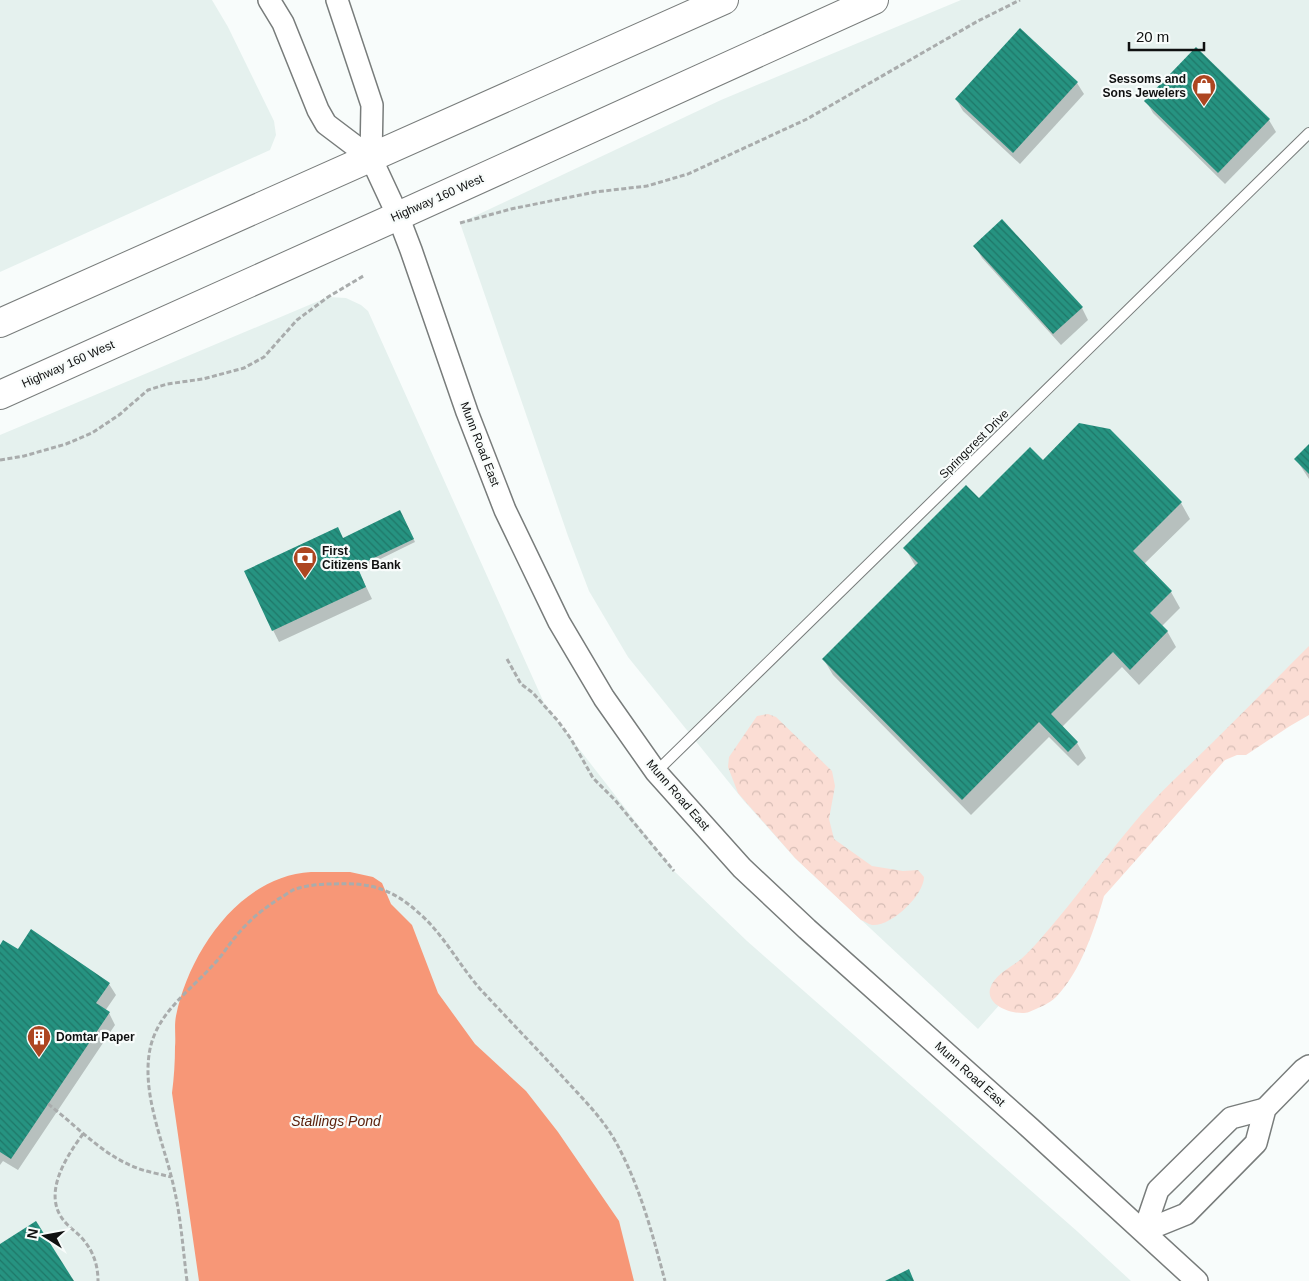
<svg xmlns="http://www.w3.org/2000/svg" width="1309" height="1281" font-family="Arial,sans-serif">
<style>
.built{fill:#e5f1ee}
.forest{fill:url(#forest-crowns)}
.water{fill:#f79777}
.shadow{fill:#0003}
.building{fill:url(#building-back-hatch)}
.lines{fill:none;stroke-linecap:round;stroke-linejoin:round}
.lane-casing{stroke:#787c7b;stroke-width:12}
.street-casing{stroke:#787c7b;stroke-width:24}
.primary-casing{stroke:#787c7b;stroke-width:30}
.path{stroke:#a9acac;stroke-width:3;stroke-dasharray:5 2.5;stroke-linecap:butt}
.lane{stroke:#fff;stroke-width:10}
.street{stroke:#fff;stroke-width:21}
.primary{stroke:#fff;stroke-width:28}
.labels{text-anchor:middle;dominant-baseline:central;stroke-width:4.5;stroke-linejoin:round;paint-order:stroke}
.poi-label{font-size:12px;font-weight:bold;fill:#101111;stroke:#f8fcfb;text-anchor:start}
.street-label{font-size:12px;fill:#101111;stroke:#f8fcfb}
.water-label{font-size:14px;font-style:italic;fill:#5c210c;stroke:#f8fcfb}
</style>
<defs>
<pattern id="forest-crowns" width="20" height="18" patternUnits="userSpaceOnUse" patternTransform="scale(1.25)"><rect width="20" height="18" fill="#fbddd4"/><path d="M2 6a3 3 0 1 1 6 0M12 15a3 3 0 1 1 6 0" fill="none" stroke="#d6bdb5"/></pattern>
<pattern id="building-back-hatch" width="6" height="6" patternUnits="userSpaceOnUse" patternTransform="scale(1.25)"><rect width="6" height="6" fill="#269381"/><path d="M-1 5l2 2M0 0l6 6M5-1l2 2" fill="none" stroke="#1f7768"/></pattern>
</defs>
<rect width="100%" height="100%" fill="#f8fcfb"/>
<g class="built">
<polygon points="0,0 212,0 228,27 274,121 276,135 270,150 0,272"/>
<polygon points="961,0 1309,0 1309,657 978,1029 795,858 744,801 628,657 589,591 568,536 460,223 721,100"/>
<polygon points="328,297 346,298 361,305 368,311 545,705 674,871 747,941 1078,1232 1131,1281 0,1281 0,435"/>
</g>
<g class="forest">
<path d="M 1309,646 L 1309,715 L 1290,726 L 1246,755 L 1237,755 L 1225,760 L 1104,896 C 1095,928 1080,973 1056,997 C 1049,1004 1038,1008 1029,1012 C 1017,1016 986,1007 990,989 C 994,975 1010,968 1020,960 C 1028,953 1036,944 1043,936 C 1090,883 1128,822 1180,774 C 1224,732 1266,689 1309,646 Z"/>
<path d="M 768,714 L 776,717 L 832,771 L 835,786 L 829,819 L 834,839 L 872,866 L 903,871 L 918,870 L 924,877 C 924,895 891,927 872,925 C 868,924 864,921 861,920 L 795,858 L 738,793 L 728,767 L 729,757 L 757,716 Z"/>
</g>
<path class="water" d="M 311,872 L 350,872 L 373,877 L 382,883 L 391,904 L 412,925 L 438,993 L 475,1044 L 526,1091 L 558,1132 L 619,1221 L 634,1281 L 199,1281 L 172,1093 C 174,1077 175,1062 175,1047 C 176,1037 174,1026 176,1016 C 189,952 240,876 311,872 Z"/>
<g class="shadow">
<polygon points="1196,49 1269,120 1276,132 1225,184 1153,113 1146,101"/>
<polygon points="1077,83 1084,94 1020,164 963,111 956,99"/>
<polygon points="975,246 1082,308 1088,320 1061,345 982,258"/>
<polygon points="1309,446 1309,479 1296,459"/>
<polygon points="1043,461 1181,503 1190,519 1144,564 1171,592 1180,608 1162,626 1167,631 1176,647 1139,685 1122,667 1062,727 1077,743 1086,758 1078,766 1049,737 971,815 833,675 824,660 916,567 905,548"/>
<polygon points="402,515 415,542 358,570 372,599 279,642 273,630 343,539"/>
<polygon points="0,947 18,951 109,984 116,995 105,1011 109,1013 115,1025 18,1170 3,1161 0,1165"/>
</g>
<g class="building">
<polygon points="1020,28 1078,82 1013,153 955,99"/>
<polygon points="1196,47 1270,119 1218,173 1144,101"/>
<polygon points="1002,219 1083,307 1053,334 973,246"/>
<polygon points="1079,423 1110,429 1182,502 1133,551 1172,591 1150,613 1168,631 1130,670 1113,652 1051,714 1078,742 1068,752 1039,722 962,800 822,659 918,563 903,548 966,485 979,498 1030,447 1043,460"/>
<polygon points="1309,444 1309,474 1294,459"/>
<polygon points="400,510 414,539 357,566 366,587 272,631 244,571 338,527 343,538"/>
<polygon points="31,929 110,983 96,1003 110,1012 11,1159 0,1152 0,945 3,940 18,949"/>
<polygon points="36,1221 74,1281 0,1281 0,1244"/>
<polygon points="909,1269 914,1281 885,1281"/>
</g>
<g class="lines">
<g class="lane-casing">
<polyline id="lane" points="656,772 1309,133"/>
</g>
<g class="street-casing">
<g id="street">
<polyline points="269,0 283,23 318,110 326,124 371,158"/>
<polyline points="337,0 372,105 371,158 398,216 411,250 467,412 505,510 559,622 604,698 656,772 742,868 807,929 1030,1128 1197,1281"/>
<polyline points="1144,1231 1186,1214 1256,1143 1265,1109 1303,1070 1309,1066"/>
<polyline points="1144,1231 1158,1190 1231,1118 1265,1109"/>
</g>
</g>
<g class="primary-casing">
<g id="primary">
<polyline points="0,323 724,0"/>
<polyline points="0,395 398,216 874,0"/>
</g>
</g>
<g class="path">
<polyline points="460,223 511,209 595,192 647,186 688,174 807,119 978,21 1020,0"/>
<polyline points="0,460 24,456 66,444 92,433 119,415 148,390 167,384 203,379 244,368 264,357 297,320 328,297 365,275"/>
<polyline points="507,659 521,684 533,693 558,721 571,739 593,778 615,800 674,871"/>
<path d="M 48,1104 C 77,1126 102,1155 137,1168 C 147,1172 160,1174 171,1177"/>
<path d="M 83,1134 C 66,1157 41,1195 65,1222 C 69,1227 75,1231 79,1235 C 92,1248 98,1263 98,1281"/>
<path d="M 187,1281 C 183,1250 181,1218 174,1188 C 165,1146 143,1099 149,1055 C 155,1009 198,987 224,952 C 241,928 255,914 280,898 C 284,896 289,892 293,890 C 306,885 321,884 334,884 C 370,882 393,889 420,914 C 445,936 460,967 482,991 C 508,1019 535,1047 561,1075 C 582,1098 605,1120 619,1148 C 641,1190 653,1236 665,1281"/>
</g>
<use href="#lane" class="lane"/>
<use href="#street" class="street"/>
<use href="#primary" class="primary"/>
</g>
<defs>
<g id="shop-pin" transform="scale(1.25)"><path d="M0 17L-7.5 6A9.5 9.5 0 1 1 7.5 6Z" fill="#ad4621" stroke="#f8fcfb"/><path d="M-5-2.5h2.3a2.7 3.5 0 0 1 5.4 0H5L5.5 6h-11ZM-1.5-2.5h3a1.5 2.3 0 0 0-3 0Z" fill="#fff"/></g>
<g id="bank-pin" transform="scale(1.25)"><path d="M0 17L-7.5 6A9.5 9.5 0 1 1 7.5 6Z" fill="#ad4621" stroke="#f8fcfb"/><path d="M-6-4H6V4H-6ZM0-2.3a2.3 2.3 0 1 0 0 4.6a2.3 2.3 0 1 0 0-4.6Z" fill="#fff"/></g>
<g id="building-pin" transform="scale(1.25)"><path d="M0 17L-7.5 6A9.5 9.5 0 1 1 7.5 6Z" fill="#ad4621" stroke="#f8fcfb"/><path d="M-4-6H4V6H1V3H-1V6H-4ZM-2.5-4.3h1.7v1.8h-1.7ZM.8-4.3h1.7v1.8H.8ZM-2.5-1h1.7V.8h-1.7ZM.8-1h1.7V.8H.8Z" fill="#fff"/></g>
</defs>
<g fill-rule="evenodd">
<use href="#shop-pin" x="1204" y="86"/>
<use href="#bank-pin" x="305" y="558"/>
<use href="#building-pin" x="39" y="1037"/>
</g>
<g class="labels">
<g class="poi-label">
<text x="1186" y="79" text-anchor="end">Sessoms and<tspan x="1186" dy="14">Sons Jewelers</tspan></text>
<text x="322" y="551">First<tspan x="322" dy="14">Citizens Bank</tspan></text>
<text x="56" y="1037">Domtar Paper</text>
</g>
<g class="street-label">
<text transform="translate(437 198) rotate(-24)">Highway 160 West</text>
<text transform="translate(68 364) rotate(-24)">Highway 160 West</text>
<text transform="translate(480 444) rotate(69)">Munn Road East</text>
<text transform="translate(974 444) rotate(-45)">Springcrest Drive</text>
<text transform="translate(678 795) rotate(49)">Munn Road East</text>
<text transform="translate(970 1074) rotate(42)">Munn Road East</text>
</g>
<g class="water-label">
<text x="336" y="1121">Stallings Pond</text>
</g>
</g>
<g transform="translate(45 1236) rotate(281)" stroke="#f8fcfb" stroke-width="4" paint-order="stroke">
<path d="M0-4L9 19L0 12L-9 19Z" fill="#101111"/>
<text y="-8" font-size="14" font-weight="bold" text-anchor="middle" fill="#101111">N</text>
</g>
<path d="M1129 42v8h75v-8" fill="none" stroke="#101111" stroke-width="2.5"/>
<text x="1136" y="42" font-size="15" fill="#101111" stroke="#f8fcfb" stroke-width="4" paint-order="stroke">20 m</text>
</svg>
